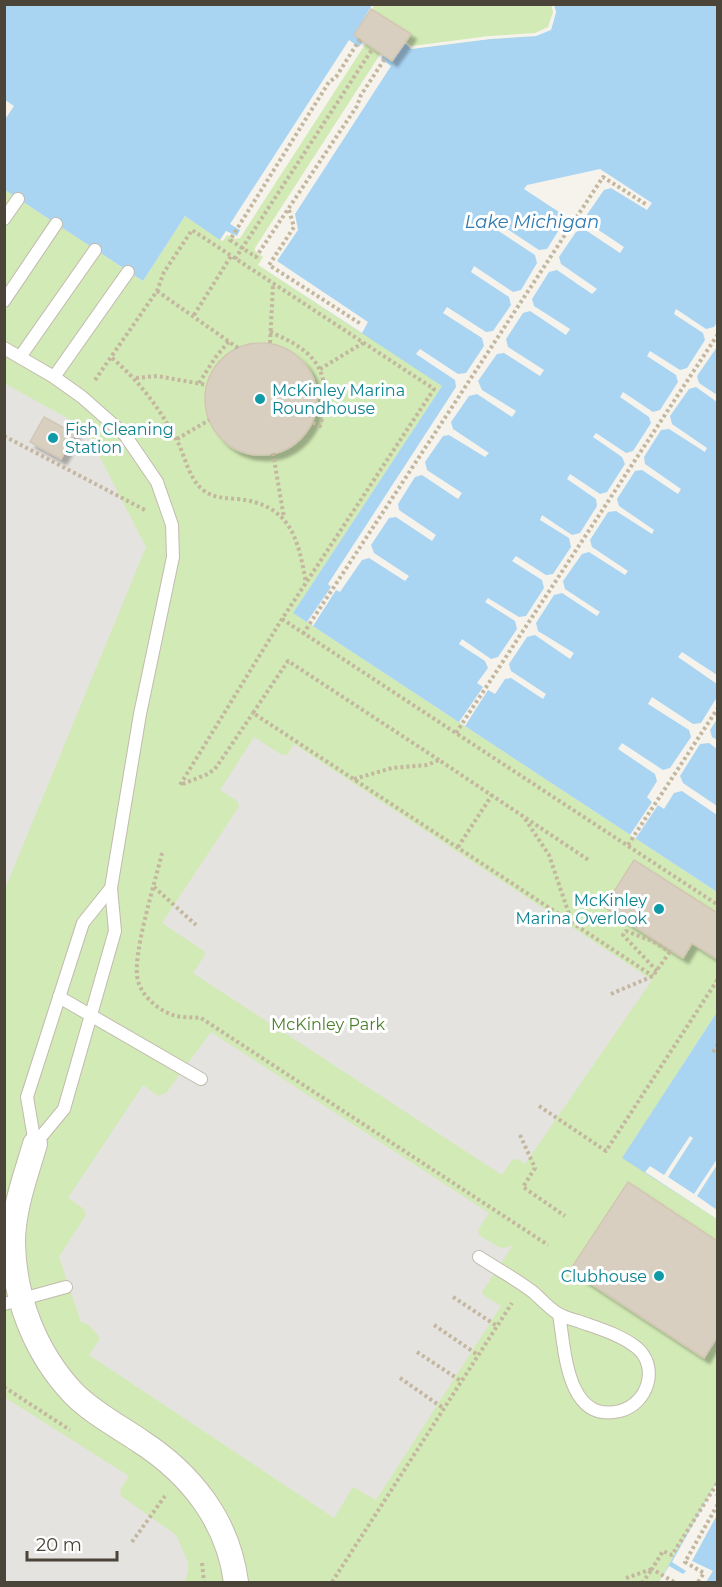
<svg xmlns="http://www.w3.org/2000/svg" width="722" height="1587" font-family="Montserrat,sans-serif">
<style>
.green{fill:#d2eab5}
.parking{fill:#e5e3e0}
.water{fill:#a9d4f2}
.pier{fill:#f6f3ec}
.building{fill:#d8cfc1;stroke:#d3c7b4;stroke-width:1.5;filter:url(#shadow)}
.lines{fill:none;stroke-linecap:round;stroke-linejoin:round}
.service-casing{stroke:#c2bbae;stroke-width:14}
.minor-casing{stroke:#c2bbae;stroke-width:26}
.path{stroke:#c4b79f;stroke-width:4;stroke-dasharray:3 3;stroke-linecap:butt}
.service{stroke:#fff;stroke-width:12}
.minor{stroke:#fff;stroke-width:24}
.culture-dot{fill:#0f9aa8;stroke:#fff;stroke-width:2}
.labels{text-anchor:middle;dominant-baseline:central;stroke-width:6;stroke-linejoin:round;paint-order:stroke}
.culture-label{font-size:16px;fill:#0d838f;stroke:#fff;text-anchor:start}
.park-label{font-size:16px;fill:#4a7f2a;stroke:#fff}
.water-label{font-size:18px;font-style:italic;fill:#2e7ab2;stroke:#fff}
</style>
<defs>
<filter id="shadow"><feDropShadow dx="5.5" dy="5.5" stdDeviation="1.5" flood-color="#0004"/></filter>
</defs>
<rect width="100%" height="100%" fill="#f6f3ec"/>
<polygon class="green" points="372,5 554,5 551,30 536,36 392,61 383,55 258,249 442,386 293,613 717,892 717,1012 623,1157 717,1219 717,1481 659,1582 5,1582 5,190 143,281 185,216 220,239"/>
<g class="parking">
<polygon points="4,383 85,428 146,547 5,889"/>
<polygon points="254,737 282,755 288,754 294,744 652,980 525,1164 518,1159 512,1160 502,1175 193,973 205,955 204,951 162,923 238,808 239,805 237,801 220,790"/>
<polygon points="211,1032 489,1213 478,1230 479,1235 498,1247 504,1248 513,1245 482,1292 483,1295 501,1306 376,1500 353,1487 334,1518 89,1355 99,1340 98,1335 89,1325 81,1322 59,1257 86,1215 84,1209 68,1198 143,1085 158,1096 166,1093"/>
<polygon points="4,1397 129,1476 120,1490 121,1496 176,1535 188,1562 188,1571 185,1582 5,1582"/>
</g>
<g class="water">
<polygon points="5,5 372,5 363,41 237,236 226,231 220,240 185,216 143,281 5,190 4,121 14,106 5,100"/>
<polygon points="554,5 717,5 717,892 293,613 442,386 260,266 267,256 258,249 383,55 405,43 411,49 490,39 536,36 551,29 556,12"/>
<polygon points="717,1012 717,1219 622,1158"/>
<polygon points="717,1481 717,1582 659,1582"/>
</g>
<g class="pier">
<polygon points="375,4 358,34 366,43 240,238 236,239 227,235 223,241 220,240 226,231 237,236 240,230 230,224 349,40 359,47 363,41 354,35 372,5"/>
<polygon points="551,4 554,5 556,12 551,30 536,36 490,39 411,49 405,43 392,61 383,55 381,59 391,66 295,214 298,230 277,261 368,322 362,333 258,265 263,257 255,251 255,248 381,53 404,40 412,46 489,36 535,33 548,27 553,12"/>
<polygon points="600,169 652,203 647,210 611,188 604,190 586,216 588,223 624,247 620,253 584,229 576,232 559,257 561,264 597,289 592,294 557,270 549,272 532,299 534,306 570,329 566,335 530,311 523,313 506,339 508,347 544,370 540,376 504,353 497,354 478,381 482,390 516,411 512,417 477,394 469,396 451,422 453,429 489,453 485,457 449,435 443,436 425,462 427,470 462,493 458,499 422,475 415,477 398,504 399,510 436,535 432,541 396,517 389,518 371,545 374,553 409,576 405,581 369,558 362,560 340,592 336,590 313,626 307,622 331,587 328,584 456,387 455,380 416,354 420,349 458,374 466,373 484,346 482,338 443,313 447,307 486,332 493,331 511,305 509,297 471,272 474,266 513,292 521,290 537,263 535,255 497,230 501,225 539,250 547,249 564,222 562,214 524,189 527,185"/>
<polygon points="676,309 706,329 714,327 717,322 717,347 697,376 699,383 717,395 717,402 696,387 689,389 670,416 672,424 707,448 705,452 669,429 661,430 644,457 645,464 681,489 678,494 642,470 635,471 617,499 619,506 654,530 652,534 616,511 608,512 590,540 592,547 628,571 625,575 589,552 582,554 563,581 565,589 600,612 597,616 562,593 554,595 536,623 538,631 574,653 570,659 535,635 527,637 509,664 511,671 546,694 543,699 511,678 505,679 495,694 488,690 465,726 459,722 483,687 477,683 488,668 485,661 459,644 462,639 491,659 498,657 517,629 515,621 485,602 488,598 519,617 526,616 544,588 542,580 512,561 516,556 546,575 553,574 571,547 569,538 540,520 542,515 572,535 580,533 597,506 596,499 567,479 570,474 600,494 607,492 625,464 622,457 593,437 596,433 626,453 633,451 651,423 649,417 620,397 623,392 653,412 660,410 678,382 676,375 647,356 650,351 680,370 687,368 705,340 703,333 674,314"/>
<polygon points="682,652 717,675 717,684 678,657"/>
<polygon points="652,697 693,724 701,723 717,697 717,719 710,730 712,737 717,740 717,749 709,743 700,744 680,776 683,783 717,806 717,815 682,791 674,793 664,809 658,805 636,838 630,835 652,802 647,797 657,781 655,774 618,749 622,743 663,770 670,768 691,737 689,730 648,704"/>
<polygon points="690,1136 693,1138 668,1177 694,1194 717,1159 717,1165 697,1196 717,1210 717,1219 645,1172 650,1166 664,1175"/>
<polygon points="717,1481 717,1492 715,1495 717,1497 717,1515 692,1561 713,1571 706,1582 659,1582 669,1566 683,1574 686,1571 672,1562"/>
</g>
<g class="building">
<polygon points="371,9 411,34 392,61 354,35"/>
<circle cx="261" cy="399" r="56"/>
<polygon points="44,417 75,434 61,459 30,442"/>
<polygon points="634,860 717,913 717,959 692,943 683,958 604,907"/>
<polygon points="628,1182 717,1241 717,1337 704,1358 570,1270"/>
</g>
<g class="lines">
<g class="service-casing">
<g id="service">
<polyline points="4,219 18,199"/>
<polyline points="4,301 56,224"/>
<polyline points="4,348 54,377 82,397 125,435 157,482 172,525 173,557 140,714 111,888 115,931 64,1109 35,1144"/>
<polyline points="20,357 95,250"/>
<polyline points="54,377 128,272"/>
<polyline points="59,997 201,1079"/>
<polyline points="35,1144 27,1097 83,923 111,888"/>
<path d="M 479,1257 C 497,1269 516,1279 533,1292 C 541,1299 548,1307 557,1313 C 563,1317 571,1319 578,1321 C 597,1328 619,1334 636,1347 C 660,1366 648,1404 620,1411 C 566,1424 565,1349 559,1314"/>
<polyline points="4,1304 66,1287"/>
</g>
</g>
<g class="minor-casing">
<path id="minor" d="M 35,1144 C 26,1175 13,1209 13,1242 C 14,1298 35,1353 74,1394 C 93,1413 118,1426 140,1441 C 191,1474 228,1521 236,1582"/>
</g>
<g class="path">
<polyline points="360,39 336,77 329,82 230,240 256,257 357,106 361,95 386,57"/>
<polyline points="289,210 294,227 269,265 361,324"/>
<polyline points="235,259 373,48"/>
<polyline points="157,291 238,348"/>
<polyline points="194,315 231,256"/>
<path d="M 270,332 C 319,352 333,374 320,426 L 311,422"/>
<polyline points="270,343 273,285"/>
<path d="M 112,358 C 139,381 157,405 175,437 C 185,453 187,477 203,490 C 213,498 225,498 238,499 C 290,505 298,537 306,583"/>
<polyline points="320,369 363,343"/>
<polyline points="136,378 157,376 207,385"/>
<polyline points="95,380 157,291 164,272 192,230 434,389 282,619 180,785 208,774 215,769 253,713"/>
<polyline points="199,383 215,358 229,341"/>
<polyline points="4,436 145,510"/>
<polyline points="177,439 209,420"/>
<polyline points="273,453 284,518"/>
<polyline points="282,619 718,905"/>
<polyline points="303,634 603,177 647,205"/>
<polyline points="456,733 718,334"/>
<polyline points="439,760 288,661 253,713 653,976"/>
<polyline points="354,779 392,768 427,765 439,760 590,861"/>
<polyline points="525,819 549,855 571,920"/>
<polyline points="628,845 718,708"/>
<polyline points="458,847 492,795"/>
<path d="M 162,853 C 156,880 131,957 138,981 C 142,996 158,1010 173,1015 C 181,1018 193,1017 201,1018 L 548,1245"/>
<polyline points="154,887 196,925"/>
<polyline points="657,971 623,935 626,931 652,941 670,952"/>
<polyline points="611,994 653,976 671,950"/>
<polyline points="713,1052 718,1044"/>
<polyline points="539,1106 606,1151 718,979"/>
<polyline points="520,1135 535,1168 523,1187 565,1216"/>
<polyline points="453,1297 497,1326"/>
<polyline points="434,1325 478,1355"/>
<polyline points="417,1352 461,1381"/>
<polyline points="400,1378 443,1408"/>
<polyline points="4,1387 70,1430"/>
<polyline points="132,1542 165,1496"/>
<polyline points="202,1563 204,1582"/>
<polyline points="626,1578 652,1569 643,1582"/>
<polyline points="332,1582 512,1303"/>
<polyline points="674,1582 652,1569 663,1551 672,1555 718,1482"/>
<polyline points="698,1582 704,1573 685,1562 718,1504"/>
</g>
<use href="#service" class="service"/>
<use href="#minor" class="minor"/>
</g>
<g class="culture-dot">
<circle cx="260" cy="399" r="6"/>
<circle cx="53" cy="438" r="6"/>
<circle cx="659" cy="909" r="6"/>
<circle cx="659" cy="1276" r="6"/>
</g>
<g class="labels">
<g class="culture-label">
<text x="272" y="390">McKinley Marina<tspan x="272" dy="18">Roundhouse</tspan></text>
<text x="65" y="429">Fish Cleaning<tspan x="65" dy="18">Station</tspan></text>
<text x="647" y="900" text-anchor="end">McKinley<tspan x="647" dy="18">Marina Overlook</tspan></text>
<text x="647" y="1276" text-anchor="end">Clubhouse</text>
</g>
<g class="park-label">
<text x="328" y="1024">McKinley Park</text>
</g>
<g class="water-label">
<text x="532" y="222">Lake Michigan</text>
</g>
</g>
<rect width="722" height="1587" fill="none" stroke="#4b4439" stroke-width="12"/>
<path d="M27 1551v9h90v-9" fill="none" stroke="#4b4439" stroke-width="3"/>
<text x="36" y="1551" font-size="18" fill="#4b4439" stroke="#ffffff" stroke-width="4.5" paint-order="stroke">20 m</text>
</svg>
